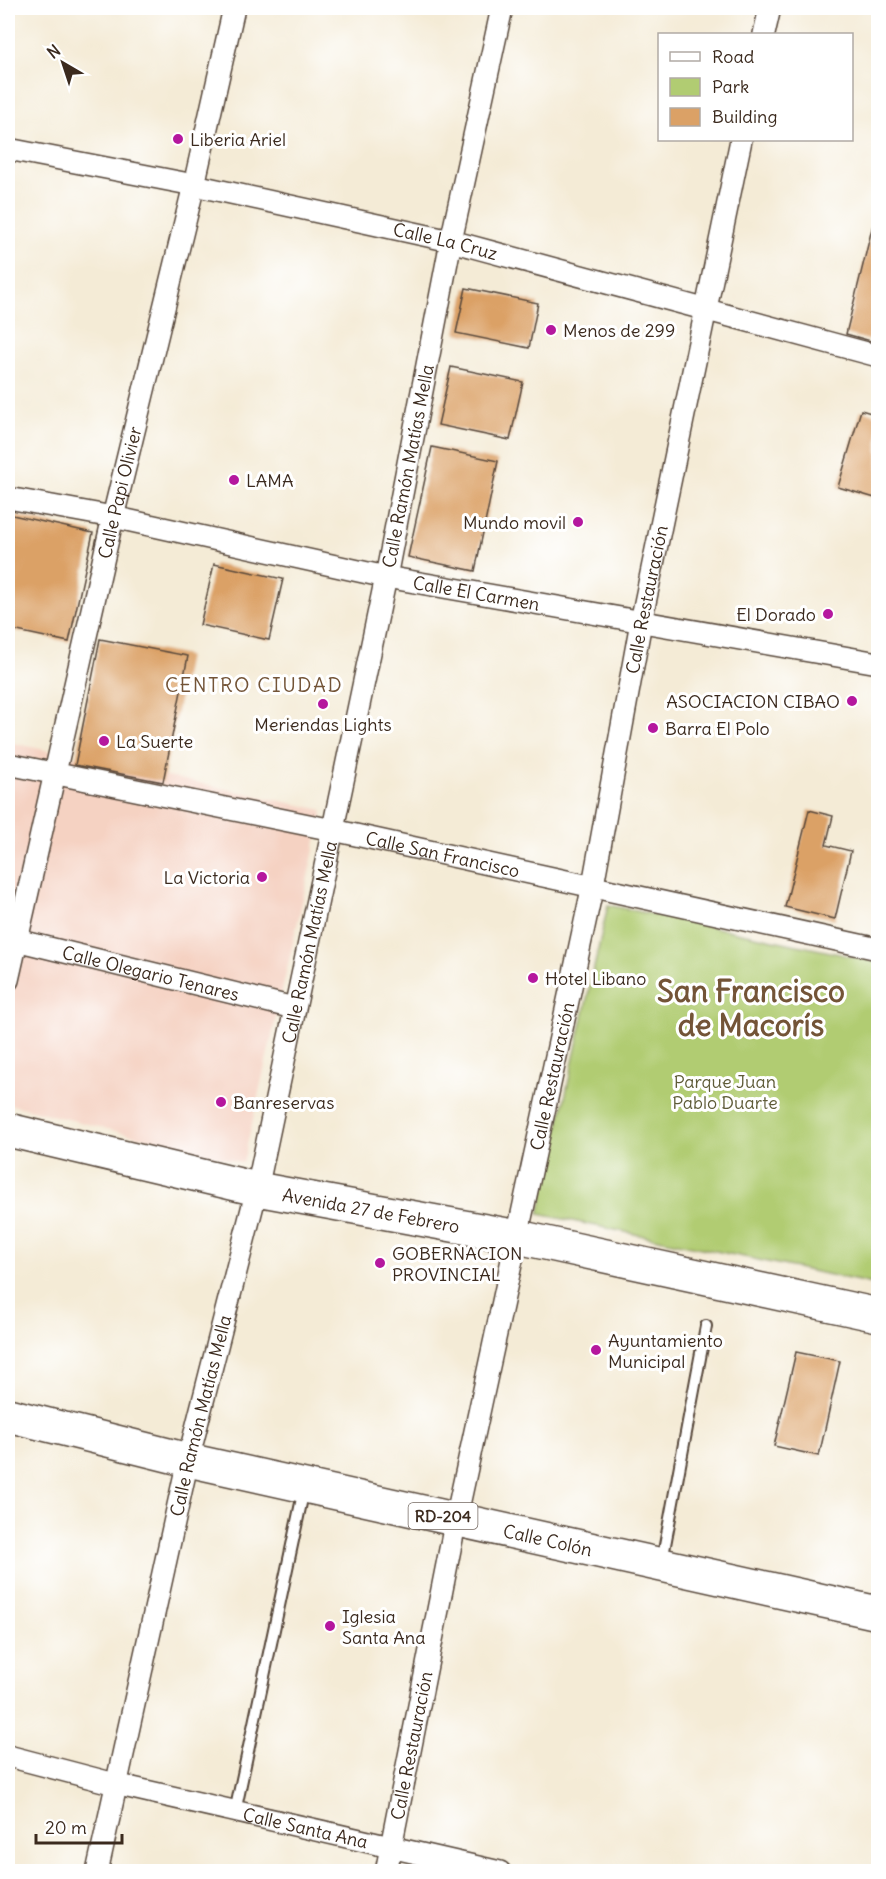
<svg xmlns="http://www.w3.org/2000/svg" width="886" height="1879" font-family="Delius,sans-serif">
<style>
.built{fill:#f5d2c2}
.green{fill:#b1cc72;stroke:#767b48;stroke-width:1.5}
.building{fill:#dba166}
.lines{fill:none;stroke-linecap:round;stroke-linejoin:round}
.lane-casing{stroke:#57473a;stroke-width:14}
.street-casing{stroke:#57473a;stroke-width:24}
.primary-casing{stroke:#57473a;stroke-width:36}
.lane{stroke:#fff;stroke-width:10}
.street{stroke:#fff;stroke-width:21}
.primary{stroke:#fff;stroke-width:33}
.poi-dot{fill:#b5179e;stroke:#fff;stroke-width:2}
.labels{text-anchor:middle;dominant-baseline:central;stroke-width:6;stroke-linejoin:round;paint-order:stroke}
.shield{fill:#fff;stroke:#766a62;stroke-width:1.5}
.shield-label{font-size:16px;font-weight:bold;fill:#3b2a1e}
.poi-label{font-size:18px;fill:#3b2a1e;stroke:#fff;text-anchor:start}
.street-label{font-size:18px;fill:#3b2a1e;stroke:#fff}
.park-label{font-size:18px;fill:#5e5b37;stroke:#fff}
.neighbourhood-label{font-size:20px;letter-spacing:1.5px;fill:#735437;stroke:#fff}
.town-label{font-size:30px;font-weight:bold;fill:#735437;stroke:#fff}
</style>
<rect width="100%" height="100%" fill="#fff"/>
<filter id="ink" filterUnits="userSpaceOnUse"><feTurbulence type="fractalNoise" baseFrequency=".0167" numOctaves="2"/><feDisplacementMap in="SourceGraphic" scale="12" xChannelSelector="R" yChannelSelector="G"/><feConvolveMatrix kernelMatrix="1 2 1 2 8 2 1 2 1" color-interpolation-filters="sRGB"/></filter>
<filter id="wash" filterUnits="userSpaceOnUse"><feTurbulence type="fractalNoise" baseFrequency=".008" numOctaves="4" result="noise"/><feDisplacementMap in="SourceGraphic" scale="24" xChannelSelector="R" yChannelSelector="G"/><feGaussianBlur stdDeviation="1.35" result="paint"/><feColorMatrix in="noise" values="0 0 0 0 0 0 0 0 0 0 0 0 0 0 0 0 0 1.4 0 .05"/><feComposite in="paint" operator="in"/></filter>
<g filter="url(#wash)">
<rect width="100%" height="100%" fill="#f4ebd6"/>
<polygon class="built" points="8,742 323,810 243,1163 8,1104"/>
<polygon class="green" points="608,905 878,962 878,1285 539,1214"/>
<g id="blocks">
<g class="building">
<polygon points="878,204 878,343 846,334"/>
<polygon points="466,288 538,303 529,348 456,333"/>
<polygon points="451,367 523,382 510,440 438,425"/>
<polygon points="861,410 878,415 878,486 875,498 838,487"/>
<polygon points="432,447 498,461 475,571 408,557"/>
<polygon points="8,514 93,533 69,642 8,629"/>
<polygon points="214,564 283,579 269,640 200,625"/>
<polygon points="100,639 188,656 163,782 75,765"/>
<polygon points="809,810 833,816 826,845 851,851 835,919 785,907"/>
<polygon points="796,1352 840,1361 819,1456 774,1446"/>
</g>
</g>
</g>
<g filter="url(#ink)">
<use href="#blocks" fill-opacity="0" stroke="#57473a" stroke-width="1.5"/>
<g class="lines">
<g class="lane-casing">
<g id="lane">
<polyline points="662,1561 706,1326"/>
<polyline points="235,1812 304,1489"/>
</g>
</g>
<g class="street-casing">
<g id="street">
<polyline points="764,34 770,8"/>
<path id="s1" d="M 8,149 L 194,185 L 451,241 L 878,356"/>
<path id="s2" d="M 8,498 L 113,517 L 386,577 L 878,663"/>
<path id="s3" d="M 8,764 L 333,830 L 878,949"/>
<path id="s4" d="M 8,938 L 294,1008"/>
<path id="s5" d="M 8,980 L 113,517 L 194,185 L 234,8"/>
<path id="s6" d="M 8,1756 L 115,1784 L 500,1872"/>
<path id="s7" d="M 97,1872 L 188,1460 L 257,1189 L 386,577 L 451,241 L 502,8"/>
<path id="s8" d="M 386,1872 L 456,1519 L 593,885 L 641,622 L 741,140"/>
</g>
</g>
<g class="primary-casing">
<g id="primary">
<path id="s9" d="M 8,1130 L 257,1189 L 518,1237 L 878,1315"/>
<path id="s10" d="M 8,1415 L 188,1460 L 878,1613"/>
</g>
</g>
<use href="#lane" class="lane"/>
<use href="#street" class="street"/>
<use href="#primary" class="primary"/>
</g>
</g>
<g class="poi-dot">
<circle cx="178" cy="139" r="6"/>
<circle cx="551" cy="330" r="6"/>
<circle cx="234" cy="480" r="6"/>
<circle cx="578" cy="522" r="6"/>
<circle cx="828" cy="614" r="6"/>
<circle cx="852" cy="701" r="6"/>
<circle cx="323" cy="704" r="6"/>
<circle cx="653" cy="728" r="6"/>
<circle cx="104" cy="741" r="6"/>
<circle cx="262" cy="877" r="6"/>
<circle cx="533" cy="978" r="6"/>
<circle cx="221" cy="1102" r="6"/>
<circle cx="380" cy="1263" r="6"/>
<circle cx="596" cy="1350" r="6"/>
<circle cx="330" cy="1626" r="6"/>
</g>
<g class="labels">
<rect class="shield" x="408.5" y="1503" width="69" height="26" rx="4.5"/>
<g class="shield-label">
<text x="443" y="1516">RD-204</text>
</g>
<g class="poi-label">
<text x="190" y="139">Liberia Ariel</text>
<text x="563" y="330">Menos de 299</text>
<text x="246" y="480">LAMA</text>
<text x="566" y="522" text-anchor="end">Mundo movil</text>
<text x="816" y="614" text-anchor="end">El Dorado</text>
<text x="840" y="701" text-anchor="end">ASOCIACION CIBAO</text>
<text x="323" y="724" text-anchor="middle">Meriendas Lights</text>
<text x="665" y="728">Barra El Polo</text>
<text x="116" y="741">La Suerte</text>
<text x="250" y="877" text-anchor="end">La Victoria</text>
<text x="545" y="978">Hotel Libano</text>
<text x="233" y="1102">Banreservas</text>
<text x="392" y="1253">GOBERNACION<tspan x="392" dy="21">PROVINCIAL</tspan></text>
<text x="608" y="1340">Ayuntamiento<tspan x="608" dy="21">Municipal</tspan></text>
<text x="342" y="1616">Iglesia<tspan x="342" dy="21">Santa Ana</tspan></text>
</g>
<g class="street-label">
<text stroke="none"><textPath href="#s1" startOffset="447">Calle La Cruz</textPath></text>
<text stroke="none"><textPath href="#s7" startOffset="1440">Calle Ramón Matías Mella</textPath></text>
<text stroke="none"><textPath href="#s5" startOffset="500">Calle Papi Olivier</textPath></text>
<text stroke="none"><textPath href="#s2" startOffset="478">Calle El Carmen</textPath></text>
<text stroke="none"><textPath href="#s8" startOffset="1299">Calle Restauración</textPath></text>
<text stroke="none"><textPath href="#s3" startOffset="444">Calle San Francisco</textPath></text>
<text stroke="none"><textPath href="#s7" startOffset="954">Calle Ramón Matías Mella</textPath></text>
<text stroke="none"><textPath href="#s4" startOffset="147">Calle Olegario Tenares</textPath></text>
<text stroke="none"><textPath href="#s8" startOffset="813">Calle Restauración</textPath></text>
<text stroke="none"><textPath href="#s9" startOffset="372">Avenida 27 de Febrero</textPath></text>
<text stroke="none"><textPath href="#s7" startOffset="468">Calle Ramón Matías Mella</textPath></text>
<text stroke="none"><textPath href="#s10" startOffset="554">Calle Colón</textPath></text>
<text stroke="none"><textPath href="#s8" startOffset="129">Calle Restauración</textPath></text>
<text stroke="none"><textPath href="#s6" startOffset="306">Calle Santa Ana</textPath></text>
</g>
<g class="park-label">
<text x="725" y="1081">Parque Juan<tspan x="725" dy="21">Pablo Duarte</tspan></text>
</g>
<g class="neighbourhood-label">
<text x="254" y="684">CENTRO CIUDAD</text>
</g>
<g class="town-label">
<text x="751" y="991">San Francisco<tspan x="751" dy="34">de Macorís</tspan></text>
</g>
</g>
<rect width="886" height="1879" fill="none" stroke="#fff" stroke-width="30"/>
<rect x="658" y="33" width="195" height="108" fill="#ffffff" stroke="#b1aaa5" stroke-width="1.5"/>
<rect x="670" y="52" width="30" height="9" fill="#ffffff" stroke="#b1aaa5" stroke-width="1.5"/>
<text x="712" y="63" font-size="18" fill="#3b2a1e">Road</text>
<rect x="670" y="78" width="30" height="18" fill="#b1cc72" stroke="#b1aaa5" stroke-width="1.5"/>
<text x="712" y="93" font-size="18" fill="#3b2a1e">Park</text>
<rect x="670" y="108" width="30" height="18" fill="#dba166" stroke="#b1aaa5" stroke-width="1.5"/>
<text x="712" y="123" font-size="18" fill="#3b2a1e">Building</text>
<g transform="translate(63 63) rotate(321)" stroke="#ffffff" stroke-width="4.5" paint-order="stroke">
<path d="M0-4.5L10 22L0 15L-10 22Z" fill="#3b2a1e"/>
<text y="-9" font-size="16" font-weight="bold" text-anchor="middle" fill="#3b2a1e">N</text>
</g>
<path d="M36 1834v9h86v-9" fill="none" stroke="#3b2a1e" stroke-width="3"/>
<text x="45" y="1834" font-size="18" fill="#3b2a1e" stroke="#ffffff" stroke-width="4.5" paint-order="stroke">20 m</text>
</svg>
